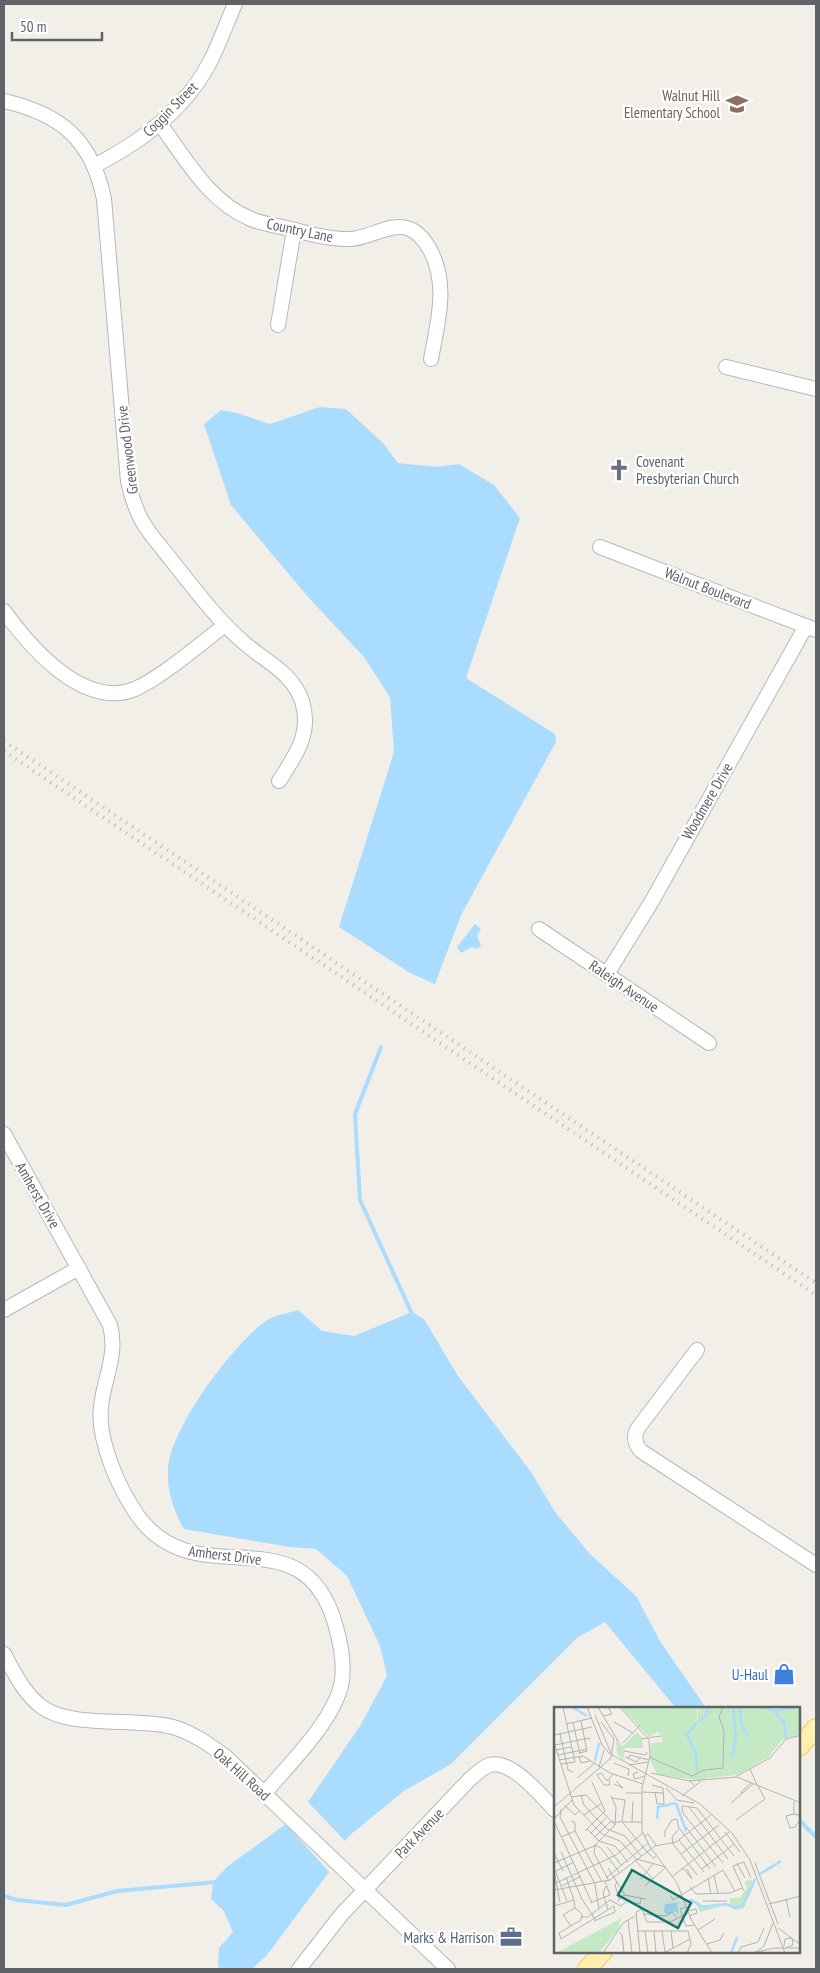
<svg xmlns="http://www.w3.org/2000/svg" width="820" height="1973" font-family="'PT Sans Narrow',sans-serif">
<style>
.water{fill:#aadcff}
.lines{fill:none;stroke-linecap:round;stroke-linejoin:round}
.stream{stroke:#aadcff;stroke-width:4}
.minor-casing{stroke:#b5b8bc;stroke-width:16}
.major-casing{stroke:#f8c85a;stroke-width:20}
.minor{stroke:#fff;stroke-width:14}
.major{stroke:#fff0af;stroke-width:18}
.rail{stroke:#b6b7b8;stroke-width:4;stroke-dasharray:1 6;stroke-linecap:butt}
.labels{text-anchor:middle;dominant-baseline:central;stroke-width:4.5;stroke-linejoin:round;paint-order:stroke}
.education-label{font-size:15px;fill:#785e54;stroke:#fff;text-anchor:end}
.street-label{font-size:15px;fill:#5f6368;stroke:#fff}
.worship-label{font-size:15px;fill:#5b616d;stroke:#fff;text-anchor:start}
.shop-label{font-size:15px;fill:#366cbe;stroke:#fff;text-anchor:end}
.service-label{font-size:15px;fill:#4e5e75;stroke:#fff;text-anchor:end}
.inset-river{fill:none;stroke:#aadcff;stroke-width:2.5}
.inset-road{fill:none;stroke:#b3b3b1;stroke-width:1}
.view{fill:#0f766e;fill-opacity:0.15;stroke:#0f766e;stroke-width:2.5}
.inset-edge{fill:none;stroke:#5f6368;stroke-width:2.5}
</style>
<rect width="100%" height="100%" fill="#f1efe8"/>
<g class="water">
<polygon points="320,407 346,409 384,444 398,463 436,467 459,464 494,485 520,518 466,678 555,734 556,742 461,915 435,984 410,973 339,927 394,752 390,697 364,657 309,598 231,505 204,424 221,410 237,413 270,424"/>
<polygon points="475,924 481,929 477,936 481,946 476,949 472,947 461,953 457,947"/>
<path d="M 298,1310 L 322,1331 L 354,1336 L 412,1312 L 424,1319 L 458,1376 L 531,1472 L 555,1512 L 590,1554 L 636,1596 L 660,1641 L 706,1708 L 675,1707 L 605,1622 L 577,1638 L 451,1764 L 404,1791 L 350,1835 L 345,1841 L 308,1802 L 360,1726 L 387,1676 L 380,1646 L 347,1576 L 316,1549 L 290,1547 L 184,1529 C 174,1511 167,1493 168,1471 C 168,1431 233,1344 266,1321 C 274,1315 289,1313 298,1310 Z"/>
<polygon points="286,1824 329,1872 267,1955 252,1969 221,1969 218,1966 219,1948 233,1932 223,1910 211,1899 213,1882 228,1866"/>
</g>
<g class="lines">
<g class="stream">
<polyline points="381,1047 355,1114 360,1200 413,1316"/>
<polyline points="799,1820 816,1837"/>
<polyline points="4,1896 17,1900 66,1905 117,1891 216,1882"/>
</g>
<g class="minor-casing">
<g id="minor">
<path d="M 4,101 C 61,114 92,140 104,199 L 128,481 C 131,495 135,508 142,521 C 151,537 165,551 176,566 C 197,592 216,618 241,640 C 262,660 292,671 302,701 C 312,733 296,755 279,781"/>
<path d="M 160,124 C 185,158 209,202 251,219 C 263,224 278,226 291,229 C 310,234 332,240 351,239 C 370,238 393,221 410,229 C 419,233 424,240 429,248 C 449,283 438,321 431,359"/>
<path d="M 94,166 C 141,142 187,108 211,60 C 220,42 227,22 235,4"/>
<polyline points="278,325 294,230"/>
<polyline points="726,367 816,389"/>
<polyline points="600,547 816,630"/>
<path d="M 4,611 C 30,647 84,710 135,689 C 162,677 200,644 225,625"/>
<polyline points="539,929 709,1043"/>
<polyline points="607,974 652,901 806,626"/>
<path d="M 4,1134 L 110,1325 C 118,1356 104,1377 101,1407 C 97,1440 119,1489 138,1516 C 198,1599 304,1508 336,1627 C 341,1645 345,1668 341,1686 C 331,1724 289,1764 264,1794"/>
<polyline points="4,1310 79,1268"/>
<path d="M 697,1350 L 638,1428 C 633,1436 635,1444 641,1451 L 816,1565"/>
<path d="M 4,1654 C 14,1672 24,1694 42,1707 C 72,1729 135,1717 173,1727 C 193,1733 210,1745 226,1757 L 448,1969"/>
<path d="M 299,1969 L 342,1914 L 470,1779 C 476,1774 482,1768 489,1765 C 511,1758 541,1796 555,1810"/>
</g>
</g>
<g class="major-casing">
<g id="major">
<polyline points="799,1747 816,1728"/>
<polyline points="587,1969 603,1952"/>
</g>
</g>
<use href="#minor" class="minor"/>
<use href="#major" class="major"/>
<g class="rail">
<polyline points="4,741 816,1283"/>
<polyline points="4,751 816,1295"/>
</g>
</g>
<defs>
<g id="school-bare" transform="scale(1.725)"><path d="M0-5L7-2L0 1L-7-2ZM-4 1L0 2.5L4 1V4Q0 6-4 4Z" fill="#8d6e63" stroke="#fff" stroke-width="2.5" paint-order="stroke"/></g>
<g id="church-bare" transform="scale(1.725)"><path d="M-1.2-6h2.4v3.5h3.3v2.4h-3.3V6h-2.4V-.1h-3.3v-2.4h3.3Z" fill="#6b7280" stroke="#fff" stroke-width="2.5" paint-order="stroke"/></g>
<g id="shop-bare" transform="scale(1.725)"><path d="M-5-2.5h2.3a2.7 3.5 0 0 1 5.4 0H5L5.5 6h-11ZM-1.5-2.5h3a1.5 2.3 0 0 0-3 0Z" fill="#3f7fe0" stroke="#fff" stroke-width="2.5" paint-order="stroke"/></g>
<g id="office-bare" transform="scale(1.725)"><path d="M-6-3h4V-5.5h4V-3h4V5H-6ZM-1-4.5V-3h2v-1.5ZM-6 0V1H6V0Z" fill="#5c6f8a" stroke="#fff" stroke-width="2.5" paint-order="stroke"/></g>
</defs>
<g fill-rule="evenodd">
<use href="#school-bare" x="737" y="104"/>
<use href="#church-bare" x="619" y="470"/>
<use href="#shop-bare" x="784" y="1674"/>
<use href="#office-bare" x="511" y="1937"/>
</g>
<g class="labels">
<g class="education-label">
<text x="720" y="95">Walnut Hill<tspan x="720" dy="17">Elementary School</tspan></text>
</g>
<g class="street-label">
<text transform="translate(170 109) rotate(-45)">Coggin Street</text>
<text transform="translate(300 230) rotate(12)">Country Lane</text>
<text transform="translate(127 450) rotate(-97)">Greenwood Drive</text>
<text transform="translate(708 588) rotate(21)">Walnut Boulevard</text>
<text transform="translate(707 801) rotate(-60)">Woodmere Drive</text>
<text transform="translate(624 986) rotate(34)">Raleigh Avenue</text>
<text transform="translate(38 1195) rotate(60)">Amherst Drive</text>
<text transform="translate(225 1555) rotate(7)">Amherst Drive</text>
<text transform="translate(242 1774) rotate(42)">Oak Hill Road</text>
<text transform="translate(419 1833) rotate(-46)">Park Avenue</text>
</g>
<g class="worship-label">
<text x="636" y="461">Covenant<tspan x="636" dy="17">Presbyterian Church</tspan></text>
</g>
<g class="shop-label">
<text x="768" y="1674">U-Haul</text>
</g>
<g class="service-label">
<text x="494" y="1937">Marks &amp; Harrison</text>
</g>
</g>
<g transform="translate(554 1707)">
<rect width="246" height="246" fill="#f1efe8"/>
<path d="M 67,0 L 143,0 L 144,24 L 144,0 L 246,0 L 246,27 L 228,33 L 215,50 L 183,68 L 156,71 L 149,51 L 155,71 L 142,73 L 103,67 L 96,53 L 97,36 L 108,35 L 108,29 L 104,25 L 95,30 ZM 83,25 L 88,30 L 89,41 L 71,41 L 69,54 L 63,46 L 62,32 L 69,39 ZM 197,172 L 200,179 L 189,201 L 182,203 L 172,198 L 146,205 L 142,193 L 148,198 L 176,198 L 176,191 L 186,191 L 193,181 L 190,175 ZM 68,211 L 63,224 L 45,246 L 2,246 Z" fill="#c4e9c4"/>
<path d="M 128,195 L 123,197 L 125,208 L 121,204 L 113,208 L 110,205 L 111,197 Z" fill="#aadcff"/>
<path class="inset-river" d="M 18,0 L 33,9M 185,0 L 188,19 L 195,30M 210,0 L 220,4 L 242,0M 221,5 L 230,15 L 232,31M 144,14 L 151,10 L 154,0M 178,50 L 182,30 L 179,0M 41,54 L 45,36M 143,64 L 142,46 L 133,28 L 143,15M 122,96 L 132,124M 103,112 L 104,100 L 122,96M 206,167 L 227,154M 133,194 L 138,193 L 147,200 L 172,197 L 181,201 L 187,198M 188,201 L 201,172M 177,246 L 183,230"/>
<path class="inset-road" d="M 33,0 L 48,38 L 55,46 L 146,97 L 178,126 L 196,153 L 231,246M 44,0 L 64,34M 66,0 L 95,33 L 96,49 L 88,81 L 88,124 L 96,140 L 123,176 L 137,212 L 158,246M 41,8 L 57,46M 49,9 L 58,7 L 54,0M 60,15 L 79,26M 19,16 L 26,47M 12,17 L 38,11M 6,27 L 14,63 L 19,65M 0,28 L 38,20M 87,32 L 107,29M 0,36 L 20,98 L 48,127 L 66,134 L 82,152 L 112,160M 69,36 L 86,18M 1,38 L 35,31 L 36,33M 2,43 L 17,40M 70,44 L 92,48 L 93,45M 25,46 L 33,44 L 27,14M 4,48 L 33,42M 25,49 L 27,56 L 36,54M 71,50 L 83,55 L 85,51M 95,50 L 138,69 L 150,63 L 169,61 L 170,24 L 165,10 L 169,0M 74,52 L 76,48 L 95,53M 5,53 L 29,49 L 56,66 L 89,77M 60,56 L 75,62 L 74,69M 7,57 L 21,55 L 9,0M 75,58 L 94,55M 45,60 L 50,43M 196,62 L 203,78M 84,65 L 79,67 L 81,72 L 91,69M 97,66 L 136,74 L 140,78M 181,70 L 216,51 L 232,32 L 247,28M 23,71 L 41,56M 55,73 L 56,78 L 50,78 L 43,68 L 47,66 L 53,74 L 59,67M 135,74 L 183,70 L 247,96M 60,77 L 69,81 L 62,74M 98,78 L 109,81 L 110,97 L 103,97 L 101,85M 112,81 L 123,93 L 140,96M 88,85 L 110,86M 72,86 L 88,86M 189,87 L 187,85 L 197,76M 27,88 L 30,98 L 38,107 L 53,122 L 71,129 L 87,149M 128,89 L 147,74M 17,90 L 32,88 L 61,118M 58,91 L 71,93 L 68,115M 177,96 L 199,77M 10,98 L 21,108 L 25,104M 0,100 L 57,51 L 60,32 L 47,15M 135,100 L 174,152M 7,102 L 6,110 L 41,177 L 45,202M 240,107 L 245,108 L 246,113 L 241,120 L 236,121 L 232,109 L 240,107 L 240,94M 30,108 L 48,96M 0,112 L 18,93M 182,113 L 211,92 L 204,79M 0,114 L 38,196M 17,114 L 21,116 L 21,124 L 48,175M 78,115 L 79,94M 69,116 L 94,146 L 100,151 L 102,149M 132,120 L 162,160M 33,122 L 45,134 L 61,139 L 74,155M 126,122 L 156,162M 31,124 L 51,104 L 38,75M 171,125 L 186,145M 37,126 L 52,111M 91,129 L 94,127 L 102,138M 7,130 L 21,124M 41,130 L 56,115 L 88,115M 111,130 L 111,124 L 118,113 L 123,112 L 125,122 L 118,130 L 119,137M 125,133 L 150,165M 119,137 L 143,168M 53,140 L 68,159M 7,145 L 28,192 L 42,214M 0,146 L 9,164M 127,147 L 165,118M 81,153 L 99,172M 0,156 L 40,139 L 61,118 L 62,100 L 57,89M 169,156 L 129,106 L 128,99 L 143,101 L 180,149M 183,156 L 191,171M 201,156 L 224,217M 0,161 L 13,194M 54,161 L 71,188M 129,161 L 138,172 L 133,162M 148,162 L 180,137M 0,165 L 6,195M 0,165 L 20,155M 160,168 L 164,186M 119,169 L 175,125M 12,170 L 20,193M 52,171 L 94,136M 154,171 L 157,186M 87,172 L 99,157M 55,174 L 40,146 L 41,138 L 47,141 L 66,166M 64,175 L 61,178 L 65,192M 2,176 L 62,148 L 89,126M 8,179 L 27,169M 52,179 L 49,186 L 54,203M 91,179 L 111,161M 136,180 L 142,187 L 176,186 L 188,181M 0,183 L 56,173 L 101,139 L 122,135 L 157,108M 190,184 L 179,159 L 190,155 L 197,171M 117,189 L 119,193 L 169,163 L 181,184M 232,192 L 236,210M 149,194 L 173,194M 63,195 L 70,188 L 92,192M 36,196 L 56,188 L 51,174M 215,197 L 247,189M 0,199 L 20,193 L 21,201 L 28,207 L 27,213 L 5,226 L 7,232 L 60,199M 67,199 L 73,194 L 86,197 L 87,191M 132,200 L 126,202 L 130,214 L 132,219 L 140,218M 134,204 L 142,202 L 143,206 L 135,209M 89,207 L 112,209 L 118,205 L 123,210M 28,210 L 34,210 L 56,193 L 67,199M 74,213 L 78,246M 40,214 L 61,205 L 60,199M 17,219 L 9,208 L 21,201M 224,221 L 247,238M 144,223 L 161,212M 83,224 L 134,224M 91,224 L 94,246M 100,224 L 102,246M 108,224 L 111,245M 117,224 L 119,241M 65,225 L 68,228 L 70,246M 153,237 L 166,233 L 170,226M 230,239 L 231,232 L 238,231 L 239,238 L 232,241M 202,245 L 210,239 L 219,216M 49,246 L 69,216 L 81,209M 86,246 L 82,205 L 88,202 L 93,215 L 116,215 L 134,206M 110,246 L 136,232M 133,246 L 137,237 L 134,224M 184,246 L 187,240 L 204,235 L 210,221M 198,246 L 221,241 L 245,241"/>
<path class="view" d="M 78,163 L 137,196 L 124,221 L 64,188 Z"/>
<rect width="246" height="246" class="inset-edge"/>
</g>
<rect width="820" height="1973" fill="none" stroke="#5f6368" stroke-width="10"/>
<path d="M12 32v8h90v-8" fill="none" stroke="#5f6368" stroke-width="2.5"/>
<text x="20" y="32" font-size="15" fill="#5f6368" stroke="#ffffff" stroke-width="4" paint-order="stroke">50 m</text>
</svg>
